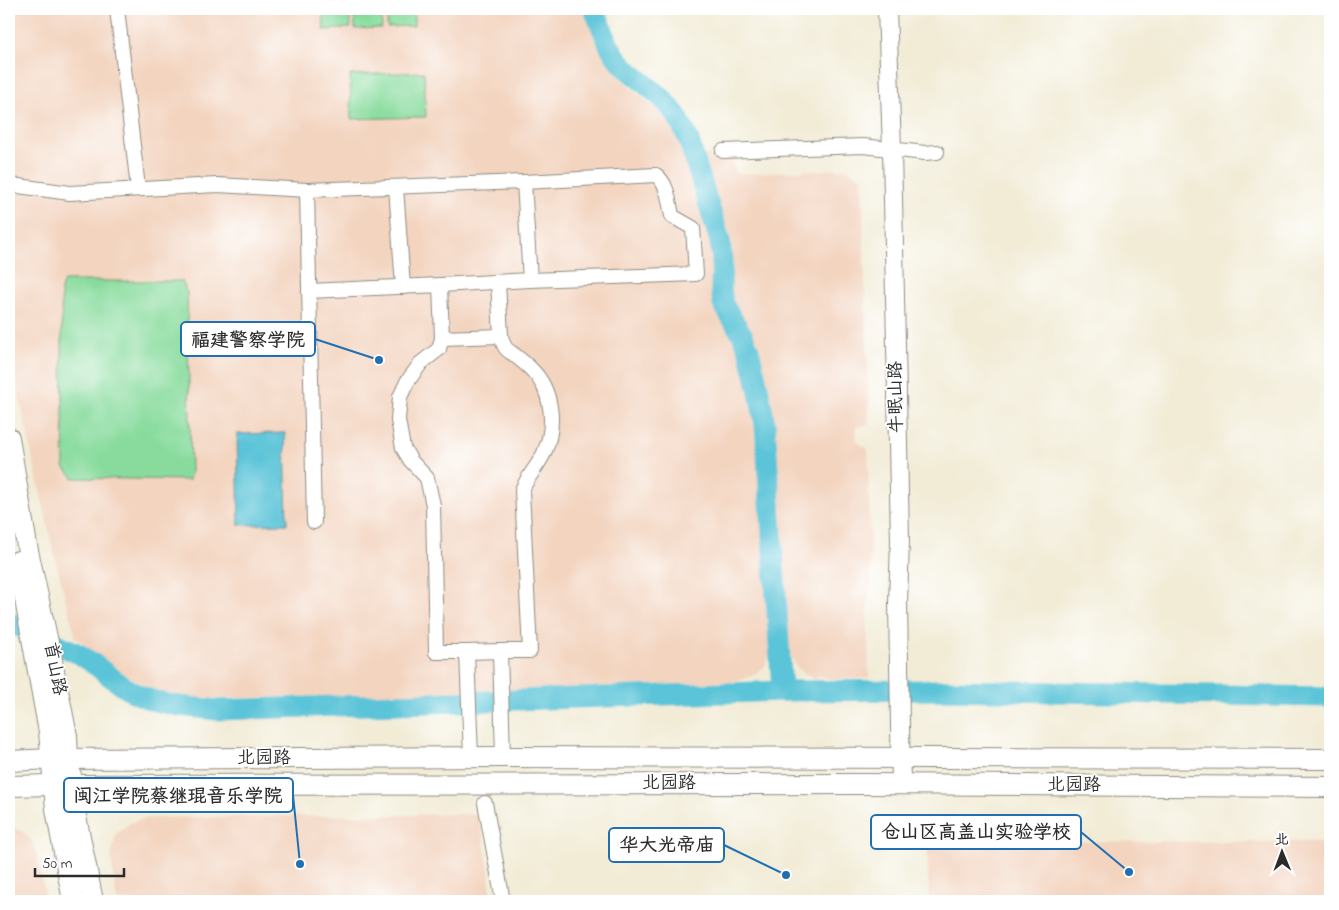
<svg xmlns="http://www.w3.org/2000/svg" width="1339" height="910" font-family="'Indie Flower','LXGW WenKai TC',sans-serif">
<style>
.built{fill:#f3d4bf}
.green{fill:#88db9d;stroke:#5a8364}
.water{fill:#5cc4d8;stroke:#447882}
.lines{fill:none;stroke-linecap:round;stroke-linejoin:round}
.river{stroke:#5cc4d8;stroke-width:21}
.minor-casing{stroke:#8e8c81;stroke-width:16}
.tertiary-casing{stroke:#8e8c81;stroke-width:20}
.secondary-casing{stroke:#8e8c81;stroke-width:22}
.minor{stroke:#fff;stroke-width:14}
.tertiary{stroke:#fff;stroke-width:18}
.secondary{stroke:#fff;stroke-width:20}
.labels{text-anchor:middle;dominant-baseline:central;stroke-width:4;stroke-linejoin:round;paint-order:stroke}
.street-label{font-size:18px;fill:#2b2b2b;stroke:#fff}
.leader{fill:none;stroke:#1f6fb2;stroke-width:2}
.callout-dot{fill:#1f6fb2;stroke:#fff;stroke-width:2}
.callout{fill:#fff;stroke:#1f6fb2;stroke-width:2}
.callout-label{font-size:19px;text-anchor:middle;font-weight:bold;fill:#2b2b2b}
</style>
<rect width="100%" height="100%" fill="#fff"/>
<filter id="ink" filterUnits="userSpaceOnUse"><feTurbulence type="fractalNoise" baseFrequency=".02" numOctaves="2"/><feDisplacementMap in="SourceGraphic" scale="10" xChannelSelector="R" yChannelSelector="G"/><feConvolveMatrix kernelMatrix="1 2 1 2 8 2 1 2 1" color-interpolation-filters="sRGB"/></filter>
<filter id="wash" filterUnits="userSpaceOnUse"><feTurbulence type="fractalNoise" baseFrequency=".0096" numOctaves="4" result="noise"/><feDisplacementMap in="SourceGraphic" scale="20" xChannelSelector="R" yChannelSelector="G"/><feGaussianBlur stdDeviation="1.12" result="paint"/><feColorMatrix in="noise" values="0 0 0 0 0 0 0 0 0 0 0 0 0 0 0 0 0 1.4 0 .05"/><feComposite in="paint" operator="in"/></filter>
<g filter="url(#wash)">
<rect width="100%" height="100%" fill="#f2ecd7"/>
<g class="built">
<polygon points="9,9 583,9 598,46 618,75 630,87 658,110 677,134 695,180 710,176 702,155 728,152 737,174 846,169 862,178 869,424 856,427 857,442 868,449 871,581 867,607 869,678 830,679 818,675 816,680 801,671 796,666 791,657 789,650 774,430 765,379 754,341 734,310 732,303 729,293 732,273 730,247 710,181 697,185 715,251 715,297 717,308 736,335 741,348 757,419 768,607 769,655 765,666 756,674 744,679 731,682 444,693 195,699 172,696 144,685 124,674 76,638 54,554 18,392 9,326"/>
<polygon points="479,814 489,871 491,901 117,901 111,857 116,834 130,823 141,819 151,818"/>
<polygon points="9,826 23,832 32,841 40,866 46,901 9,901"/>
<polygon points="927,841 1330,842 1330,901 929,901"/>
</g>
<g class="green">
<polygon points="323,9 350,9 351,28 324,30"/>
<polygon points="354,9 381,9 382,28 355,29"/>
<polygon points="387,9 414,9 414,26 387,27"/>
<polygon points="424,72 426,117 351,119 350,75"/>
<polygon points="64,281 182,281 187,293 191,472 189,480 73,478 64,467 61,289"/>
</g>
<polygon class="water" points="285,433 287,524 239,525 237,434"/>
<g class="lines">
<g class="river">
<polyline points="594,9 609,45 617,58 628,70 662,98 669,106 677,116 688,138 720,241 722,260 721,289 723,304 743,336 749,350 758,387 765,424 782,691"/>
<path d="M 9,622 L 79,654 C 98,665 114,682 133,692 C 159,706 189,707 217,710 L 782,691 L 943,690 L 1330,697"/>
</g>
</g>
</g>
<g filter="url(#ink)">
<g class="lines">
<g class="minor-casing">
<g id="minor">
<polyline points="117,9 138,188"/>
<polyline points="723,151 863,146 925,153 937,152"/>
<polyline points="524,182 530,280"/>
<path d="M 11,185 L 70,193 L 217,185 L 307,190 L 524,182 L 656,175 C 668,184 669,201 672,216 L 693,228 L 696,274 L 530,280 L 440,285"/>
<polyline points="396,187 403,287"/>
<polyline points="307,190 314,522"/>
<polyline points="309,291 440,285 442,338 439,349 421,363 407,382 400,397 398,420 403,448 411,461 427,478 433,505 436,652 467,652 471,757"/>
<path d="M 501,336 C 502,340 503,344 505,347 C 507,351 513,353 517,357 C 522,361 527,365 531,369 C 553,390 556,426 544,453 C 538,466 527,477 522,490 L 530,651 L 500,651 L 503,757"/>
<polyline points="442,338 501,336 498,282"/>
<polyline points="467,652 500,651"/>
<polyline points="485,803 503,901"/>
</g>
</g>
<g class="tertiary-casing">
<polyline id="tertiary" points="887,9 892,149 900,541 898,603 901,785"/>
</g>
<g class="secondary-casing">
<g id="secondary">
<polyline points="9,438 27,546 51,656 67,736 68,760 73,786 76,817 93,901"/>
<polyline points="18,561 49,732 56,809 73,901"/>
<polyline points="9,761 52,759 503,757 1330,759"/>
<polyline points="9,786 53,785 862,784 1330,787"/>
</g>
</g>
<use href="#minor" class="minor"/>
<use href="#tertiary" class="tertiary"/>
<use href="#secondary" class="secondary"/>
</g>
</g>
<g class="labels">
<g class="street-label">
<text transform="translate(897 397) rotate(-91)">牛眠山路</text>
<text transform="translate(54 669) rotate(79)">首山路</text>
<text x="264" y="759">北园路</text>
<text x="669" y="784">北园路</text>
<text x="1074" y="786">北园路</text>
</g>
</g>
<path class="leader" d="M379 360L315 339M300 864L293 795M1129 872L1081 832M786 875L724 845"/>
<g class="callout-dot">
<circle cx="379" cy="360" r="5"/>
<circle cx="300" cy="864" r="5"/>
<circle cx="1129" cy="872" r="5"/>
<circle cx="786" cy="875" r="5"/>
</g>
<g class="callout">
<rect x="181" y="322" width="134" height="34" rx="5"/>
<rect x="64" y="778" width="229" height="34" rx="5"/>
<rect x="871" y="815" width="210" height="34" rx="5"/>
<rect x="609" y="828" width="115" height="34" rx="5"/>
</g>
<g class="callout-label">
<text x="248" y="346">福建警察学院</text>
<text x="178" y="802">闽江学院蔡继琨音乐学院</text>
<text x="976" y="838">仓山区高盖山实验学校</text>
<text x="667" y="851">华大光帝庙</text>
</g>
<rect width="1339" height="910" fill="none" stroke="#fff" stroke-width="30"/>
<g transform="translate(1282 852) rotate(359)" stroke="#ffffff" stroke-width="4" paint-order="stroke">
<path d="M0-4L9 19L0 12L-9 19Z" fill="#2b2b2b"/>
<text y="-8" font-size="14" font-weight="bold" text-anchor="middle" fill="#2b2b2b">北</text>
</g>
<path d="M35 868v8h89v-8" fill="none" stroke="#2b2b2b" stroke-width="2.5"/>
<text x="42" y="868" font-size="15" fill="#2b2b2b" stroke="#ffffff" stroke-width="4" paint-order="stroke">50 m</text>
</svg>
